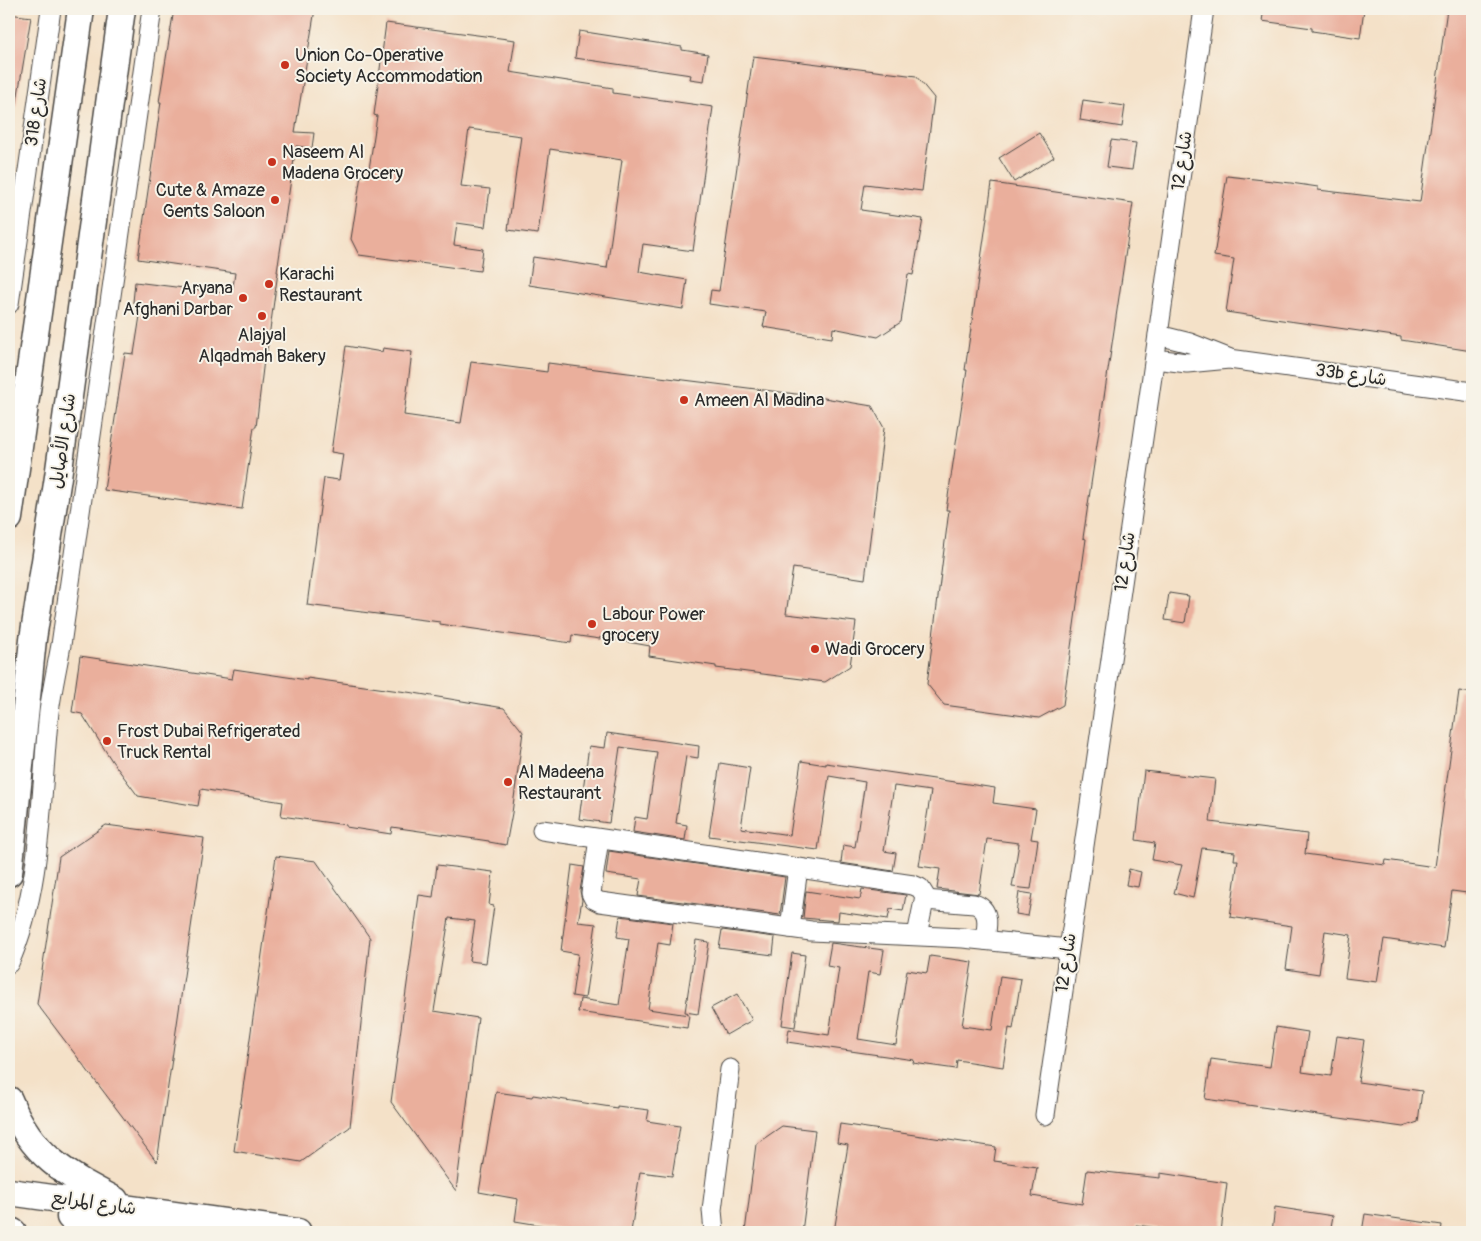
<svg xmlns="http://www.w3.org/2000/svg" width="1481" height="1241" font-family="Pangolin,'Playpen Sans Arabic',sans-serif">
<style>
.building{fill:#eaaf9c}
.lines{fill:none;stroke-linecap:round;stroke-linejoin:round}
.minor-casing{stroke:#494643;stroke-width:21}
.secondary-casing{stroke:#494643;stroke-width:29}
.minor{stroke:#fff;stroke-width:19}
.secondary{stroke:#fff;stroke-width:26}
.poi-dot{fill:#c8321e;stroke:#f7f3e8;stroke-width:2}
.labels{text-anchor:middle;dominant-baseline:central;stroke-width:4;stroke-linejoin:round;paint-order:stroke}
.poi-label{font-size:18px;fill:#2b2b2b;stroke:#f7f3e8;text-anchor:start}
.street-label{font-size:18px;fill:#2b2b2b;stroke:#f7f3e8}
</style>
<rect width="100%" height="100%" fill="#f7f3e8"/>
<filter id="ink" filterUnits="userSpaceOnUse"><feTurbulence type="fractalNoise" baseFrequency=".02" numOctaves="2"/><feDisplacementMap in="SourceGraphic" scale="10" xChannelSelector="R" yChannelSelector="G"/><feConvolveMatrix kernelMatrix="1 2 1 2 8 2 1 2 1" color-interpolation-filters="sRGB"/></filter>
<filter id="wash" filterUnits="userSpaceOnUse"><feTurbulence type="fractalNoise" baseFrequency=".0096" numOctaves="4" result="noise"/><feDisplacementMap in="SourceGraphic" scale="20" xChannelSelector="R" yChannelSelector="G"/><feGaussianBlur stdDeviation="1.12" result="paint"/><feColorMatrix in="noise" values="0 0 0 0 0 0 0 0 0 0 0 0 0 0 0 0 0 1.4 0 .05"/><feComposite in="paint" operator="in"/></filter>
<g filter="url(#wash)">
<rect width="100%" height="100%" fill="#f4e1c8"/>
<g id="blocks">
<g class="building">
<polygon points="174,9 315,9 295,132 314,133 312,148 296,146 277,272 278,272 267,351 265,351 256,427 254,427 242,509 104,490 125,353 134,354 142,303 133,302 135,282 232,294 235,273 138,259 161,102 159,102"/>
<polygon points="1264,9 1364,9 1360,38 1312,31 1312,28 1262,21"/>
<polygon points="1447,9 1472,9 1472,351 1401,340 1401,337 1226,312 1234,259 1214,256 1227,176 1291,183 1318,187 1318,190 1420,202"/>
<polygon points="9,14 31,17 16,107 9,107"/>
<polygon points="386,23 515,40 510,72 613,88 613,93 713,107 693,251 643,244 639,272 687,280 683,309 529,285 533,257 607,268 622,160 550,149 538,234 508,230 521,136 469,129 461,186 490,189 485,227 457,223 454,245 483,249 480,271 359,255 351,239 361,175 368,176 377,116 374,115"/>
<polygon points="579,31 682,47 682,50 708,54 704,81 690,79 691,75 575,58"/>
<polygon points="753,56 916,76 934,98 922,191 865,184 861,210 923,219 913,275 908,274 901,322 878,337 833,328 832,338 763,327 766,312 709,304 711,290 719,291"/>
<polygon points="1083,100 1125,106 1122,127 1080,120"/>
<polygon points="1039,133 1054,157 1014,182 999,158"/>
<polygon points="1111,140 1136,143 1132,170 1107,167"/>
<polygon points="992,183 1133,203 1083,538 1086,539 1063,705 1039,718 944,705 927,684 949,510 946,510 967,370 965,370"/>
<polygon points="346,346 382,352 383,348 412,352 404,415 461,423 471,362 547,372 548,363 812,396 872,406 884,428 865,579 793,568 786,614 856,622 850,666 825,682 716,668 716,666 649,656 650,646 600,637 600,639 572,635 571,643 440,624 440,622 307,605 324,478 339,480 343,454 331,452"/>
<polygon points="1169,593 1189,596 1185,623 1165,620"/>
<polygon points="80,656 232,679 234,669 307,680 307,678 414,693 504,708 523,732 512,813 506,845 489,842 489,841 392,827 391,834 346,827 346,825 281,816 283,802 201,789 198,806 138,796 112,761 82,714 72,712"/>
<polygon points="1459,691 1472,693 1472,846 1467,893 1452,891 1444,948 1384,939 1377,982 1345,978 1351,935 1325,931 1319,974 1286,969 1292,926 1230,917 1238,860 1234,860 1235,852 1202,848 1193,898 1174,893 1182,865 1152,860 1155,843 1136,840 1144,771 1215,779 1210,822 1307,834 1305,854 1385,865 1386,860 1435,867"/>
<polygon points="607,733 699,746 698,758 686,756 676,823 687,825 685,840 633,832 635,817 647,819 657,752 620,747 609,823 579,819 589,746 605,748"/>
<polygon points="801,761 826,765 826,763 995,788 993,803 1036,809 1031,839 1038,840 1031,889 1012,887 1019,843 987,839 979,894 937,889 940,869 919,866 931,791 894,786 884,851 896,853 893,871 841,863 843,845 855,847 865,782 829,776 818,850 709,836 720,763 750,768 741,828 790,835"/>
<polygon points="106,825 204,838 157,1162 37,1004 59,857"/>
<polygon points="609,851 785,877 780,915 638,896 641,879 606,874"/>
<polygon points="276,856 316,861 370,938 350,1127 301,1162 234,1151"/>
<polygon points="437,865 493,872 489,905 494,906 486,963 469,961 475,921 449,918 434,1011 478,1018 456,1191 391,1102 419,895 433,897"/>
<polygon points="572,865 584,867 580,891 582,900 578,922 596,924 585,998 572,996 578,954 561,951"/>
<polygon points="1129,869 1141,872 1138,887 1126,885"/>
<polygon points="862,889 906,895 903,911 890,909 888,919 839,912 838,921 803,918 806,891 860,899"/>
<polygon points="1019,892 1032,894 1028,916 1016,914"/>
<polygon points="620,916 673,923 670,945 658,943 648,1009 689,1015 687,1028 578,1012 580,999 619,1005 629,939 617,937"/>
<polygon points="722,930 775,937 773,955 719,948"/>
<polygon points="696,940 709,942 698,1014 685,1012"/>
<polygon points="831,943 884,950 880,974 868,972 858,1039 896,1045 907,970 927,973 930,956 972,962 962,1026 992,1030 1000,976 1021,979 1013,1029 1009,1028 1003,1067 957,1060 956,1069 913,1063 914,1060 787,1042 789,1029 829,1035 839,968 827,966"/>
<polygon points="792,953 805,955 795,1027 782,1025"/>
<polygon points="737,994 752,1020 726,1035 711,1008"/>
<polygon points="1276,1027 1308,1032 1302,1072 1331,1076 1337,1036 1364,1040 1358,1082 1422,1091 1418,1122 1403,1127 1205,1099 1211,1059 1270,1067"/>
<polygon points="496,1092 532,1097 533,1095 617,1108 617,1106 649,1110 647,1121 680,1126 672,1176 640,1172 631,1232 583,1232 515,1221 518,1199 479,1192"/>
<polygon points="840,1124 996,1147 994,1161 1037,1167 1032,1196 1082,1204 1087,1170 1160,1178 1160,1173 1227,1183 1221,1232 1186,1232 1136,1225 1135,1232 834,1232 848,1145 837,1143"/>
<polygon points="782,1126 815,1130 802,1232 745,1232 756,1144"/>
<polygon points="1275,1207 1333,1216 1330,1232 1272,1232"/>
<polygon points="1365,1214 1442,1225 1441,1232 1362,1232"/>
</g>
</g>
</g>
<g filter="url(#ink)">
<use href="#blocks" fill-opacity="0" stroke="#494643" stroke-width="1"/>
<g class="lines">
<g class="minor-casing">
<g id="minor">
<polyline points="9,304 51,9"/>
<polyline points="1158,335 1190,343 1228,358"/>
<polyline points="1155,359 1187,363 1229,359 1472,392"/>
<polyline points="542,830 913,885 920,888 925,896 917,935"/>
<polyline points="599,839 591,893 594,899 600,902 811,931 963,938 1068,949"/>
<path d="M 925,900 L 974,904 C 991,909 987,926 985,940"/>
<polyline points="790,928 798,868"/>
<path d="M 9,963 C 43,888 40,794 49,712 C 52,690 57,667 61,645 L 152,9"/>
<polyline points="1045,1115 1158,335 1204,9"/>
<polyline points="714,1232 712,1210 730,1069"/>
</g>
</g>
<g class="secondary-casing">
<g id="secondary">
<polyline points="9,518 81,9"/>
<polyline points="9,873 33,639 58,477 122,9"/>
<path d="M 9,1100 C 32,1156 64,1173 115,1200"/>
<polyline points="9,1192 298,1232"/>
<path d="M 70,1217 C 105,1223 140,1233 174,1222"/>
<polyline points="9,1232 13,1232"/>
</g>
</g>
<use href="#minor" class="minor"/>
<use href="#secondary" class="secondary"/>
</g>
</g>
<g class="poi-dot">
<circle cx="285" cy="65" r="5"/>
<circle cx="272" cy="162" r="5"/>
<circle cx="275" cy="200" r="5"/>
<circle cx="269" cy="284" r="5"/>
<circle cx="243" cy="298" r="5"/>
<circle cx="262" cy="316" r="5"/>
<circle cx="684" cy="400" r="5"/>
<circle cx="592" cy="624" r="5"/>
<circle cx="815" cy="649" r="5"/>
<circle cx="107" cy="741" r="5"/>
<circle cx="508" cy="782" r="5"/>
</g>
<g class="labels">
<g class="poi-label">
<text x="295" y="55">Union Co-Operative<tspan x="295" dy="21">Society Accommodation</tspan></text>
<text x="282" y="152">Naseem Al<tspan x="282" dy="21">Madena Grocery</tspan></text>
<text x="265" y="190" text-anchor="end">Cute &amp; Amaze<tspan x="265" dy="21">Gents Saloon</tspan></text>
<text x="279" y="274">Karachi<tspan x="279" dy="21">Restaurant</tspan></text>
<text x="233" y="288" text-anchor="end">Aryana<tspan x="233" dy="21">Afghani Darbar</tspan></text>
<text x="262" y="335" text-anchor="middle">Alajyal<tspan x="262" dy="21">Alqadmah Bakery</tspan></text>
<text x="694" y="400">Ameen Al Madina</text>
<text x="602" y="614">Labour Power<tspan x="602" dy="21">grocery</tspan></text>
<text x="825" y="649">Wadi Grocery</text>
<text x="117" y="731">Frost Dubai Refrigerated<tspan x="117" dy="21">Truck Rental</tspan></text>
<text x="518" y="772">Al Madeena<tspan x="518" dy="21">Restaurant</tspan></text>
</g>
<g class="street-label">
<text transform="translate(36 112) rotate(-82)">شارع 318</text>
<text transform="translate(1182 161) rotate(-82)">شارع 12</text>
<text transform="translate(1351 375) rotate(8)">33b شارع</text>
<text transform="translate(63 441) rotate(-82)">شارع الأصايل</text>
<text transform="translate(1125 562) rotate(-82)">شارع 12</text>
<text transform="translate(1066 963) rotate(-82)">شارع 12</text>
<text transform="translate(94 1203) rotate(8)">شارع المرابع</text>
</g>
</g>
<rect width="1481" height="1241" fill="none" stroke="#f7f3e8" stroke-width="30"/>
</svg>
